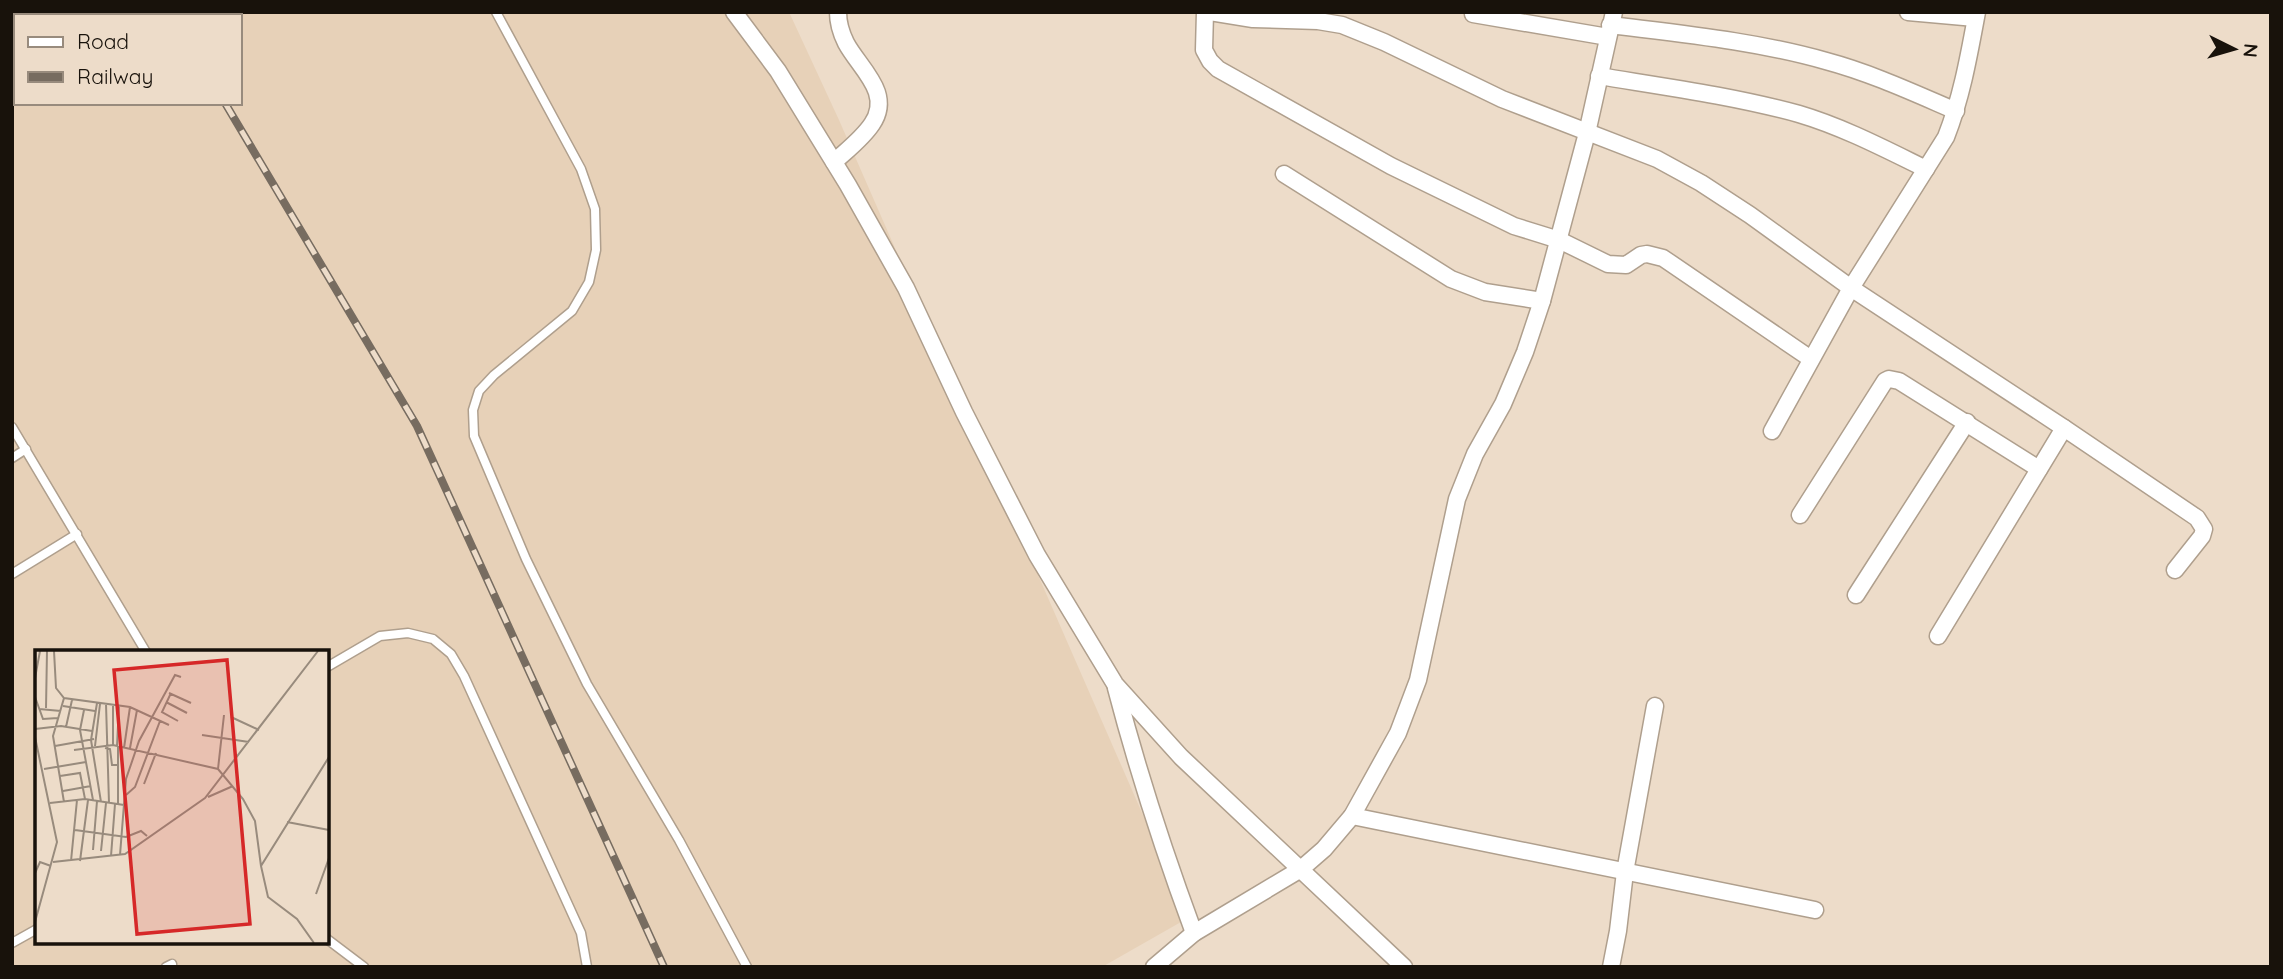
<svg xmlns="http://www.w3.org/2000/svg" width="2283" height="979" font-family="Quicksand,sans-serif">
<style>
.built{fill:#e7d1b8;fill-rule:evenodd}
.lines{fill:none;stroke-linecap:round;stroke-linejoin:round}
.lane-casing{stroke:#af9f8d;stroke-width:11}
.street-casing{stroke:#af9f8d;stroke-width:19}
.lane{stroke:#fff;stroke-width:8}
.street{stroke:#fff;stroke-width:16}
.rail-casing{stroke:#776c60;stroke-width:8}
.rail{stroke:#eddcc9;stroke-width:5;stroke-dasharray:16;stroke-linecap:butt}
.inset-road{fill:none;stroke:#988b7d;stroke-width:2}
.view{fill:#d62828;fill-opacity:0.15;stroke:#d62828;stroke-width:3.5}
.inset-edge{fill:none;stroke:#18120b;stroke-width:3.5}
</style>
<rect width="100%" height="100%" fill="#eddcc9"/>
<path class="built" d="M 12,12 L 789,12 L 839,120 L 1188,918 L 1102,967 L 12,967 ZM 16,16 L 240,16 L 240,103 L 16,103 ZM 37,652 L 327,652 L 327,942 L 37,942 Z"/>
<g class="lines">
<g class="lane-casing">
<g id="lane">
<polyline points="496,12 581,169 595,209 596,250 589,282 572,311 494,375 479,391 473,410 474,436 526,559 587,684 679,840 747,967"/>
<polyline points="27,16 32,12"/>
<polyline points="12,27 16,24"/>
<polyline points="12,427 146,652"/>
<polyline points="12,458 26,449"/>
<polyline points="12,574 77,534"/>
<polyline points="327,667 380,636 408,633 433,639 451,654 464,676 581,933 587,967"/>
<polyline points="327,939 364,967"/>
<polyline points="12,943 37,929"/>
<polyline points="166,967 172,964"/>
</g>
</g>
<g class="street-casing">
<g id="street">
<polyline points="734,12 778,71 848,185 906,288 964,412 1037,555 1115,684 1181,757 1404,967"/>
<polyline points="1205,12 1204,50 1210,61 1218,69 1391,166 1514,226 1559,240 1608,264 1626,265 1641,255 1647,254 1663,258 1811,359"/>
<polyline points="1210,12 1253,19 1318,21 1342,25 1384,42 1502,99 1657,159 1701,183 1750,215 1851,288 2064,428 2197,518 2204,529 2202,536 2175,570"/>
<polyline points="1908,12 1975,18"/>
<polyline points="1473,14 1608,37"/>
<path d="M 1610,25 C 1682,34 1756,41 1826,61 C 1871,73 1914,93 1956,111"/>
<path d="M 1599,76 C 1666,87 1733,96 1799,114 C 1843,127 1885,149 1926,169"/>
<path d="M 834,162 C 847,150 862,139 872,124 C 893,93 860,69 846,43 C 842,35 838,22 838,12"/>
<polyline points="1284,174 1451,279 1485,292 1542,301"/>
<path d="M 1772,431 L 1851,288 L 1946,137 C 1962,96 1969,55 1977,12"/>
<polyline points="1800,515 1885,381 1889,379 1899,381 2039,469"/>
<polyline points="1856,595 1967,422"/>
<polyline points="1938,636 2064,428"/>
<path d="M 1116,688 C 1138,772 1164,852 1194,933"/>
<polyline points="1352,816 1815,910"/>
<polyline points="1154,967 1194,933 1301,869 1324,849 1352,816 1398,733 1418,680 1457,499 1475,454 1503,404 1525,352 1542,301 1587,133 1614,12"/>
<polyline points="1611,967 1618,931 1625,872 1655,706"/>
</g>
</g>
<use href="#lane" class="lane"/>
<use href="#street" class="street"/>
<g class="rail-casing">
<g id="rail">
<polyline points="170,12 172,16"/>
<polyline points="225,103 417,426 664,967"/>
</g>
</g>
<use href="#rail" class="rail"/>
</g>
<g transform="translate(35 650)">
<rect width="294" height="294" fill="#eddcc9"/>
<path class="inset-road" d="M 19,1 L 21,38 L 29,48 L 95,57 L 134,75M 0,28 L 5,1M 134,43 L 156,53M 136,43 L 127,62 L 143,71M 0,47 L 8,69 L 23,68M 29,48 L 18,86 L 29,152M 131,52 L 152,63M 62,53 L 56,90 L 66,152M 71,54 L 74,153M 28,56 L 60,61M 11,58 L 12,1M 4,59 L 26,61M 49,60 L 45,80 L 58,150M 196,67 L 224,80M 31,77 L 37,50M 0,79 L 26,76 L 57,81M 167,85 L 214,92M 0,87 L 22,192 L 0,272M 78,95 L 78,55M 20,96 L 59,89M 60,96 L 65,54M 82,96 L 84,55M 83,96 L 83,154M 70,98 L 75,99 L 77,115 L 82,115M 89,98 L 95,57M 95,98 L 102,60M 39,100 L 78,95 L 183,119 L 208,149 L 220,171 L 226,216M 9,119 L 51,112M 183,119 L 189,65M 25,126 L 45,123 L 50,149M 109,134 L 121,103M 28,141 L 56,136M 91,145 L 100,137 L 125,71M 173,147 L 198,136M 15,153 L 50,149 L 89,155M 252,172 L 294,180M 40,180 L 91,187 L 106,181 L 112,186M 58,200 L 62,151M 66,201 L 71,153M 85,205 L 91,129 L 104,91 L 140,25 L 146,27M 76,206 L 80,154M 36,211 L 42,150M 45,211 L 53,150M 18,212 L 90,204 L 170,148 L 283,1M 0,223 L 5,212 L 16,216M 281,244 L 294,208M 279,293 L 262,269 L 233,247 L 226,216 L 294,107"/>
<path class="view" d="M 192,10 L 215,274 L 102,284 L 79,20 Z"/>
<rect width="294" height="294" class="inset-edge"/>
</g>
<rect width="2283" height="979" fill="none" stroke="#18120b" stroke-width="28"/>
<rect x="14" y="14" width="228" height="91" fill="#eddcc9" stroke="#988b7d" stroke-width="2"/>
<rect x="28" y="37" width="35" height="10" fill="#ffffff" stroke="#988b7d" stroke-width="2"/>
<text x="77" y="49" font-size="21" fill="#18120b">Road</text>
<rect x="28" y="72" width="35" height="10" fill="#776c60" stroke="#988b7d" stroke-width="2"/>
<text x="77" y="84" font-size="21" fill="#18120b">Railway</text>
<g transform="translate(2234 49) rotate(95)" stroke="#eddcc9" stroke-width="5" paint-order="stroke">
<path d="M0-5L12 26L0 18L-12 26Z" fill="#18120b"/>
<text y="-10" font-size="19" font-weight="bold" text-anchor="middle" fill="#18120b">N</text>
</g>
</svg>
